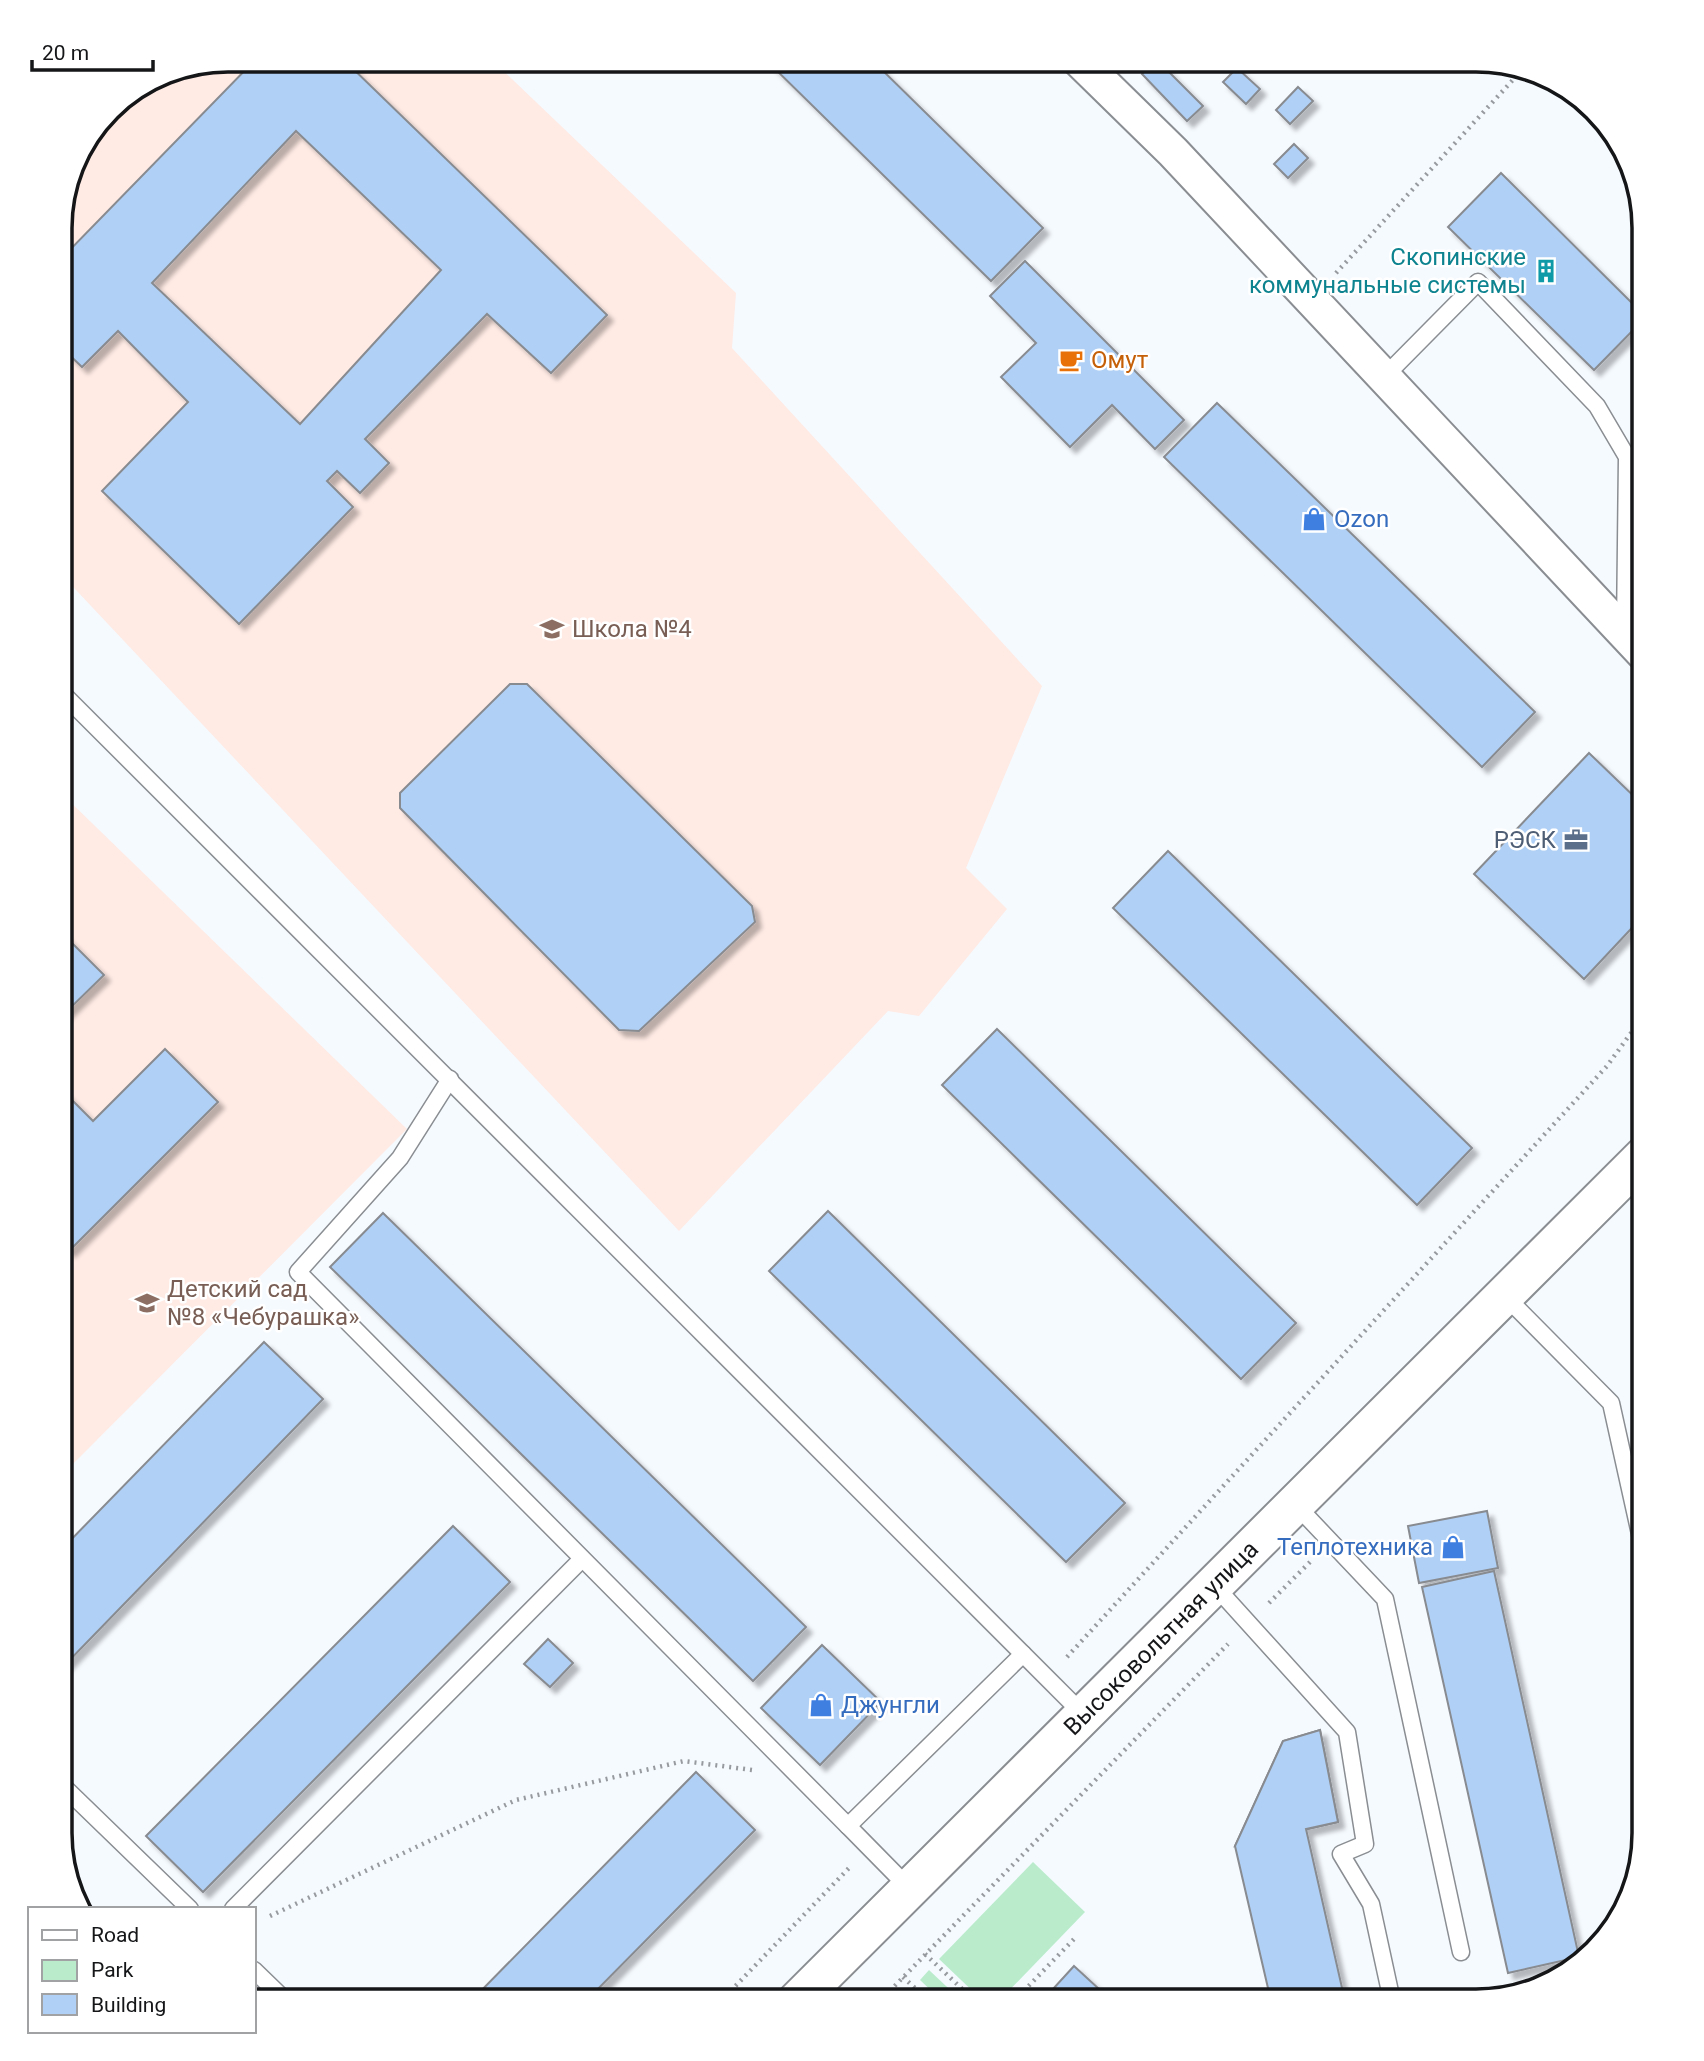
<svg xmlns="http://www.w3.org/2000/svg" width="1704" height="2061" font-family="Roboto,sans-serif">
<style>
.education{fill:#ffeae4}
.green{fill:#baeccc}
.building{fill:#b0d0f5;stroke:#888b90;stroke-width:2;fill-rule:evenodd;filter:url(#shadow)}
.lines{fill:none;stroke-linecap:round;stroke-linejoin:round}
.service-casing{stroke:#8a8e92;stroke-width:19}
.minor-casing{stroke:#8a8e92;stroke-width:37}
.secondary-casing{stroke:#8a8e92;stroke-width:42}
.path{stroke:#979b9f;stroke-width:4.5;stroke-dasharray:2 5;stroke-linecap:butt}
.service{stroke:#fff;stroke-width:16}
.minor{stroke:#fff;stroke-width:33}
.secondary{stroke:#fff;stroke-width:38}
.labels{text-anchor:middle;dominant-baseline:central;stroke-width:5;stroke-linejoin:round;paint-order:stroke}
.culture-label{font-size:24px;fill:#0d838f;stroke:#fff;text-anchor:end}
.food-label{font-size:24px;fill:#c56008;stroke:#fff;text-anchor:start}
.shop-label{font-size:24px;fill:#366cbe;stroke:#fff;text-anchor:start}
.education-label{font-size:24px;fill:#785e54;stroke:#fff;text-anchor:start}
.service-label{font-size:24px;fill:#4e5e75;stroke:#fff;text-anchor:end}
.street-label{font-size:24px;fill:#151618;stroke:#fff}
.rim{fill:none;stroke:#151618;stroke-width:3.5}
</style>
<defs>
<filter id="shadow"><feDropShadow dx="6" dy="6" stdDeviation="2" flood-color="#0004"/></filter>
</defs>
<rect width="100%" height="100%" fill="#f5faff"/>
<g class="education">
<polygon points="228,60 492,60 736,293 732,348 1042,686 966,868 1007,909 919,1016 888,1011 679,1231 60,573 60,216 77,154 130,93 164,72"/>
<polygon points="60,792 407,1129 60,1477"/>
</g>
<g class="green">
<polygon points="1033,1862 1085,1912 999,2001 983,2001 939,1959"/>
<polygon points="929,1970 962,2001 942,2001 920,1980"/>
</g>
<g class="building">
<path d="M 255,60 L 344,60 L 607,315 L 551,373 L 487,314 L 365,439 L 389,463 L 360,493 L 337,471 L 327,481 L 353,507 L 239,624 L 102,491 L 188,402 L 118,331 L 82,367 L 60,346 L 60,260 ZM 296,131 L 441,270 L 300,424 L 152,283 Z"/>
<polygon points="766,60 872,60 1043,228 991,281"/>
<polygon points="1157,60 1203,106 1187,121 1142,74"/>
<polygon points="1237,68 1260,89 1246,104 1223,82"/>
<polygon points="1298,87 1313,101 1290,124 1276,110"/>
<polygon points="1294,144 1308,158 1288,178 1274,164"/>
<polygon points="1501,173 1644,315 1644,319 1594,370 1448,227"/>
<polygon points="1025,261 1184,420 1155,449 1112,405 1070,447 1001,377 1036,343 990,296"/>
<polygon points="1217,403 1535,712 1482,767 1164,457"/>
<polygon points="510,684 527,684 752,906 755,922 639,1031 619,1030 400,808 400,793"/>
<polygon points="1589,753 1644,806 1644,915 1584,979 1474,874"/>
<polygon points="1168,851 1472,1148 1417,1205 1113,908"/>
<polygon points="60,931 104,975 60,1018"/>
<polygon points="997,1029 1296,1323 1241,1379 942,1085"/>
<polygon points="165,1049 218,1102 69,1251 60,1242 60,1088 93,1121"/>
<polygon points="828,1211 1125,1503 1066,1562 769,1271"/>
<polygon points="383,1213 806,1627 753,1681 330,1267"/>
<polygon points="264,1342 323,1399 60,1670 60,1551"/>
<polygon points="1487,1511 1498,1568 1419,1583 1408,1526"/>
<polygon points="453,1526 510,1582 203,1892 146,1836"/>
<polygon points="1494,1571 1579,1957 1508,1973 1422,1587"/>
<polygon points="548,1639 573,1663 550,1687 524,1664"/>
<polygon points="822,1645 881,1702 820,1765 761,1708"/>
<polygon points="1320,1730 1338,1822 1235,1846 1283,1741"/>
<polygon points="1320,1730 1338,1822 1306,1829 1345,2001 1271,2001 1235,1846 1283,1741"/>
<polygon points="696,1772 755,1830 586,2001 471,2001"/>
<polygon points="1074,1966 1112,2001 1042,2001"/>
</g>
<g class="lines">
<g class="service-casing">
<g id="service">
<polyline points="1384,377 1478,282 1597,406 1627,457 1625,630"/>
<polyline points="60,691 1084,1715"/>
<polyline points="450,1079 400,1158 298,1272 848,1826"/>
<polyline points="1505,1296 1611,1403 1644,1552"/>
<polyline points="1296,1505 1385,1599 1461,1952"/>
<polyline points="1214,1585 1347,1732 1365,1844 1341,1854 1371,1904 1392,2001"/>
<polyline points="60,1789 63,1786 190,1909"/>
<polyline points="910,1889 848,1826 1023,1654"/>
<polyline points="233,1909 582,1559"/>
<polyline points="254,1970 286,2001"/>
</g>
</g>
<g class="minor-casing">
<polyline id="minor" points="1079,60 1173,152 1644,654"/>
</g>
<g class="secondary-casing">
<polyline id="secondary" points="797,2001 1644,1156"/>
</g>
<g class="path">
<polyline points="1336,273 1522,70"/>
<polyline points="1269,1603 1310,1562"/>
<polyline points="1067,1657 1607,1066 1644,1015"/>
<polyline points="270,1916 516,1800 684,1761 752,1770"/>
<polyline points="925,1954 975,2001"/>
<polyline points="903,1977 929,2001"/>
<polyline points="721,2001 849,1868"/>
<polyline points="880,2001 1228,1644"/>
<polyline points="1014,2001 1075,1938"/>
</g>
<use href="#service" class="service"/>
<use href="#minor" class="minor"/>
<use href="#secondary" class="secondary"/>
</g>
<defs>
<g id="building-bare" transform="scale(1.89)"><path d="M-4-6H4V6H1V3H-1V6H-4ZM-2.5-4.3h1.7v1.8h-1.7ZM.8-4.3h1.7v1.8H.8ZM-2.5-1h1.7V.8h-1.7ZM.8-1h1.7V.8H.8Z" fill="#0f9aa8" stroke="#fff" stroke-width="2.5" paint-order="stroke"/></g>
<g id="cafe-bare" transform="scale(1.89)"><path d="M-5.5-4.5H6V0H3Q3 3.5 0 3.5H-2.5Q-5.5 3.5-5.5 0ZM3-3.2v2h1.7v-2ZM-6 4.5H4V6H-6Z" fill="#e8710a" stroke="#fff" stroke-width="2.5" paint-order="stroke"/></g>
<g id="shop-bare" transform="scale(1.89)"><path d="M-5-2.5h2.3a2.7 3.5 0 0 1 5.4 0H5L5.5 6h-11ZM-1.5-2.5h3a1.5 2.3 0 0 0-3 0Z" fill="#3f7fe0" stroke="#fff" stroke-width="2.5" paint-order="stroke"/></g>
<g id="school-bare" transform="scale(1.89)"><path d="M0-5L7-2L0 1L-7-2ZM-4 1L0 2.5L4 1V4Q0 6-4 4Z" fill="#8d6e63" stroke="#fff" stroke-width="2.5" paint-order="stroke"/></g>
<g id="office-bare" transform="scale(1.89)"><path d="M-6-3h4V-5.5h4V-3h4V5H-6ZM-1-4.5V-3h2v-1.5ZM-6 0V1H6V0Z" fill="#5c6f8a" stroke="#fff" stroke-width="2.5" paint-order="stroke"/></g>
</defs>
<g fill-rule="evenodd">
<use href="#building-bare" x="1546" y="271"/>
<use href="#cafe-bare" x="1071" y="360"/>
<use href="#shop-bare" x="1314" y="519"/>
<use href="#school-bare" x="552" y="629"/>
<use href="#office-bare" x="1576" y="840"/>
<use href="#school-bare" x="147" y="1303"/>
<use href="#shop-bare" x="1453" y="1547"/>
<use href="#shop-bare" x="821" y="1705"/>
</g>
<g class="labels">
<g class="culture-label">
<text x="1526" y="257">Скопинские<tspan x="1526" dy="28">коммунальные системы</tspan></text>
</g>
<g class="food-label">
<text x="1091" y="360">Омут</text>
</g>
<g class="shop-label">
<text x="1334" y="519">Ozon</text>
<text x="1433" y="1547" text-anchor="end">Теплотехника</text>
<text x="841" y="1705">Джунгли</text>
</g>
<g class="education-label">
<text x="572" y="629">Школа №4</text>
<text x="167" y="1289">Детский сад<tspan x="167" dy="28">№8 «Чебурашка»</tspan></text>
</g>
<g class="service-label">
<text x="1556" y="840">РЭСК</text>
</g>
<g class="street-label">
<text transform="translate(1161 1638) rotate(-45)">Высоковольтная улица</text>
</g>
</g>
<path d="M0 0H1704V2061H0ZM228 72H1476A156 156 0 0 1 1632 228V1833A156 156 0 0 1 1476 1989H228A156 156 0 0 1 72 1833V228A156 156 0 0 1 228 72Z" fill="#fff" fill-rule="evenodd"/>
<path class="rim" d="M228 72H1476A156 156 0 0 1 1632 228V1833A156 156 0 0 1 1476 1989H228A156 156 0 0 1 72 1833V228A156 156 0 0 1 228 72Z"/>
<rect x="28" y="1907" width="228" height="126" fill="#ffffff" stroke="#a1a2a3" stroke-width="2"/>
<rect x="42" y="1930" width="35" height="10" fill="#ffffff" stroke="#a1a2a3" stroke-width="2"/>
<text x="91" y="1942" font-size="21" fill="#151618">Road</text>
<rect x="42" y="1960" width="35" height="21" fill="#baeccc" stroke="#a1a2a3" stroke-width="2"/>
<text x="91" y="1977" font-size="21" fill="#151618">Park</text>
<rect x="42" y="1994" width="35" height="21" fill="#b0d0f5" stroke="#a1a2a3" stroke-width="2"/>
<text x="91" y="2012" font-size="21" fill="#151618">Building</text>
<path d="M32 60v10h121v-10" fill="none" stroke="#151618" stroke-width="3.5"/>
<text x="42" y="60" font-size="21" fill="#151618" stroke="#ffffff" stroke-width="5" paint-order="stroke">20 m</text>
</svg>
